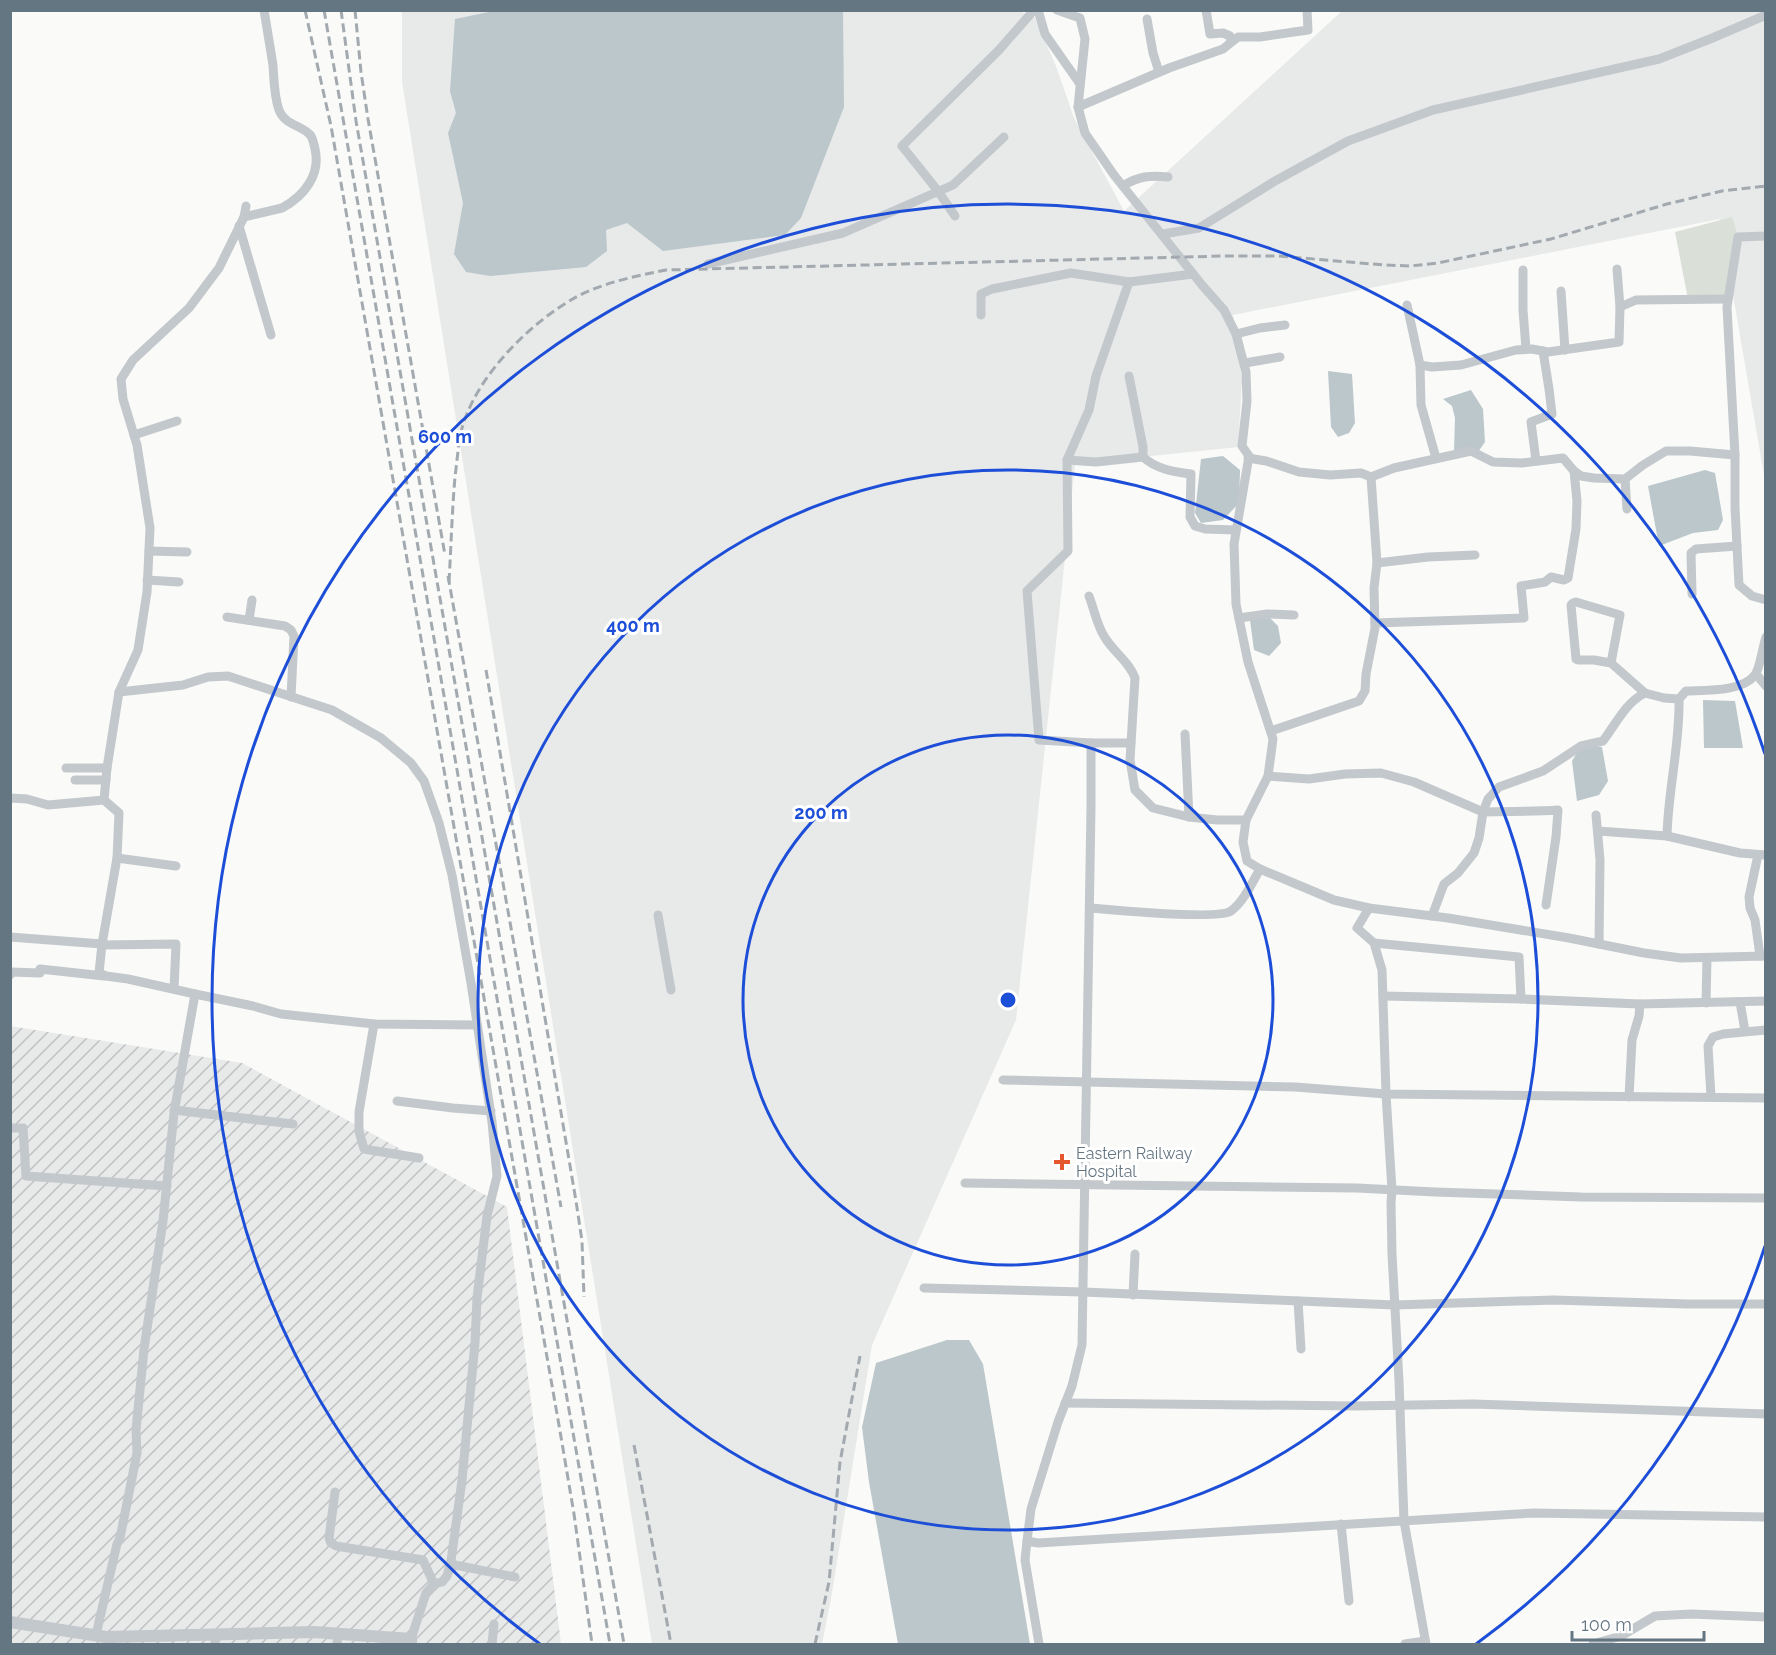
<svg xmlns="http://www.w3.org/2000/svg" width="1776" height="1655" font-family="Raleway,sans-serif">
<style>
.built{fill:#e8e9e9}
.industrial{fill:url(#industrial-furrows)}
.green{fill:#dadfd7}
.water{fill:#bbc7cb}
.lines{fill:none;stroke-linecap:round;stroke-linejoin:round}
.minor{stroke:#c3c8cc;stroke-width:9}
.tertiary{stroke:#c3c8cc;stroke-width:12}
.rail{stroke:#a2aab0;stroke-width:3;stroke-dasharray:9 4.5;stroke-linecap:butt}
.ring{fill:none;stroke:#1d4ed8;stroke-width:3}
.poi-dot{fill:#e4572e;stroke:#fff;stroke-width:2}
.labels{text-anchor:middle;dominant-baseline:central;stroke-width:6;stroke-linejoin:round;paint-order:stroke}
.poi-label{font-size:16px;fill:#657683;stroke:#fff;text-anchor:start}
.centre{fill:#1d4ed8;stroke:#fff;stroke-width:3}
.ring-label{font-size:18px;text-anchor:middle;font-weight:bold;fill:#1d4ed8;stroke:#fff;stroke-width:6;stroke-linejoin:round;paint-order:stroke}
</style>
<defs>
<pattern id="industrial-furrows" width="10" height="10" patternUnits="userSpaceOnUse" patternTransform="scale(1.5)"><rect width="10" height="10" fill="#e8e9e9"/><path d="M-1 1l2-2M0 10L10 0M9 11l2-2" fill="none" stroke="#c0c1c2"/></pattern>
</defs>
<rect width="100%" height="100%" fill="#fafaf8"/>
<polygon class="built" points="402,11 1019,11 1035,18 1056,66 1074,118 1124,211 1342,11 1765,11 1765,481 1720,219 1233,315 1242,380 1238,447 1075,464 1016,1020 872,1345 831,1599 822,1644 652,1644 402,82"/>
<polygon class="industrial" points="10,1026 242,1063 507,1207 561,1644 11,1644"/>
<polygon class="green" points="1732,217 1738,237 1728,299 1688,299 1675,232"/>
<g class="water">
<polygon points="499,10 843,11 844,107 801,218 785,235 663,251 627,223 606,230 607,251 586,267 490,276 466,272 454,254 463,203 448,133 456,113 450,91 455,19"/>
<polygon points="1328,371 1352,374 1355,423 1349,433 1338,437 1331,427"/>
<polygon points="1471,390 1483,409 1485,442 1478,452 1454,452 1455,418 1452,406 1443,399"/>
<polygon points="1223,456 1240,470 1239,503 1223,520 1201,523 1195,513 1201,459"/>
<polygon points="1705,470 1715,473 1723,520 1718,530 1693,533 1659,546 1648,486"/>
<polygon points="1270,618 1278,626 1281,643 1269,656 1254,650 1250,620"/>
<polygon points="1703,700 1735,701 1743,748 1704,748"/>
<polygon points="1581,746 1602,747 1608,781 1599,795 1577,801 1572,761"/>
<polygon points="947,1340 969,1340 983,1364 1030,1644 898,1644 869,1482 862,1427 876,1363"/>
</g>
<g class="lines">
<g class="minor">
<polyline points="1038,10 1045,34 1080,84"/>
<polyline points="1057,10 1080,18 1085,39 1078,107 1085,133 1114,175 1202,285 1224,310 1236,334 1246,372 1247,401 1242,446 1249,456 1234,544 1236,604 1248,662 1273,739 1268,776 1246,820 1243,842 1247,861 1260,869 1334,900 1369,908 1448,918 1569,938 1644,953 1681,958 1766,956"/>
<polyline points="1206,10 1210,34 1223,33 1230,36 1231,42"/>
<polyline points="1147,19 1153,53 1159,72"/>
<polyline points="1078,107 1169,68 1223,49 1238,37 1260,37 1308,30 1307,10"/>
<path d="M 1123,186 C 1138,176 1151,175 1168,177"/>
<polyline points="955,216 938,191 902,146 999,50 1034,10"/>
<path d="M 244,217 L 282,208 C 304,196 321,175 315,149 C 314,145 313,139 311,136 C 303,125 285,126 279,110 C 274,96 274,80 273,65 C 270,47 267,29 264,10"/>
<polyline points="239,226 271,335"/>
<polyline points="1163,234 1199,228 1275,181 1348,141 1433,110 1659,59 1710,39 1766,15"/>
<polyline points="1766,236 1738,237 1727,307 1735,455 1735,508 1739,585 1752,596 1766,600"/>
<polyline points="708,264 843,233 953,185 1004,137"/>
<polyline points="1617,269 1620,307"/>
<polyline points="1523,270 1523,310 1526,349"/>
<polyline points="1561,291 1565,350"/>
<polyline points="1407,305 1420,365 1421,405 1436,458"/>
<polyline points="981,315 981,294 992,289 1071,273 1129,282"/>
<polyline points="1236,334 1260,328 1285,325"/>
<polyline points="1245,363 1280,357"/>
<polyline points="1420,365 1432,367 1461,365 1516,350 1532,349 1548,352 1619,342 1620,307 1636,300 1728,299"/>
<path d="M 1129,376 L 1143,447 L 1143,457 C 1156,469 1174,472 1191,474 L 1190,517 L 1195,526 L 1205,529 L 1236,530"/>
<polyline points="134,435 177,421"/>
<polyline points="1248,458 1266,461 1299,472 1330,475 1361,473 1371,477 1394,468 1471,451 1493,462 1522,463 1563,458 1574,471 1581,476 1594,478 1625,479 1643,465 1666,451 1690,451 1735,455"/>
<polyline points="1067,460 1096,462 1143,457"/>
<polyline points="1536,461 1531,422 1552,414 1549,389 1543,351"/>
<polyline points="1625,479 1627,509"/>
<polyline points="149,551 187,552"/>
<polyline points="1377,563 1428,557 1475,555"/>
<polyline points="147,580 179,582"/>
<polyline points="1692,594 1691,553 1696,549 1737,546"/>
<path d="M 1089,596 C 1094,609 1097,625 1104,636 C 1113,652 1129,661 1135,678 L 1130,760 L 1135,790 L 1153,808 L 1189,817 L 1217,820 L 1246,820"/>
<polyline points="227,617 285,626 291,630 294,636 291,697"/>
<polyline points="1239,618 1267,614 1294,615"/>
<polyline points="249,620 252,600"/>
<polyline points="1375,623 1524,618 1521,586 1545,582 1551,577 1564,580 1568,578 1576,529 1577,501 1574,471"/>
<path d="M 1611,663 L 1620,615 L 1576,602 L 1573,603 L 1571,605 L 1576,659 L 1578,660 L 1594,660 L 1611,663 L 1645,693 L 1664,698 L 1679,699 L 1686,691 C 1706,690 1742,692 1755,675 C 1760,668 1763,646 1766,637"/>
<polyline points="1756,674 1766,686"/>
<polyline points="119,692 183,685 208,677 228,676 332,710 381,738 411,763 424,781 439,823 452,875 471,983 492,1122 497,1176 487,1216 477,1298 475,1343 462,1480 451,1561 447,1576 442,1582 434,1584 426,1593 411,1639"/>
<path d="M 1679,699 C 1680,745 1668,790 1667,836 L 1740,853 L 1766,855"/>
<polyline points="1271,731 1359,701 1365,691 1366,674 1375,628 1374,588 1377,563 1371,477"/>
<polyline points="1185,734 1189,817"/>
<polyline points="1091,743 1131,743"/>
<polyline points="66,768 107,768"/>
<polyline points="1268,776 1309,779 1345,774 1381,773 1414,782 1483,812 1479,838 1474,853 1458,873 1444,884 1432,916"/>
<polyline points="75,780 106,780"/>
<polyline points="10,798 27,799 48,805 104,800"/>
<polyline points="1596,815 1600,860 1599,944"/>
<polyline points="1598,831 1667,836"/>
<polyline points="1758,855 1749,897 1750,908 1755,920 1760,956"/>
<polyline points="117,858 176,866"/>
<path d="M 1546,905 L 1556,837 L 1558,810 C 1533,812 1508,811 1483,812 L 1488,799 L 1499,787 L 1543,771 L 1581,746 L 1603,741 C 1616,724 1625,703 1645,693"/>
<path d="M 1091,908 C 1113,910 1218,920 1231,911 C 1244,901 1252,883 1260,869"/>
<polyline points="1369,908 1357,928 1374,943 1382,970 1386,1094 1392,1190 1391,1203 1392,1254 1399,1381 1404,1521 1426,1644"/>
<polyline points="658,915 671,990"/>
<polyline points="10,937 102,944"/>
<polyline points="1374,943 1519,957 1521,999"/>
<polyline points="102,945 176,944 174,989"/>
<polyline points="10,975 11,972 40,973 40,969 104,976"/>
<polyline points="195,994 253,1006 281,1014 374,1024 476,1025"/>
<polyline points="1383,996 1521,999 1640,1004 1766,1001"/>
<polyline points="1740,1002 1745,1031"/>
<polyline points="1706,1003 1707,958"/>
<polyline points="374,1024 359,1112 359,1131 364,1149 419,1158"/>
<polyline points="1003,1080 1295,1087 1386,1094 1766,1098"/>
<polyline points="1629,1097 1632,1040 1639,1016 1640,1004"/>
<polyline points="1711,1097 1708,1046 1713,1037 1723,1034 1766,1030"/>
<polyline points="397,1101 453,1108 491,1111"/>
<polyline points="174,1110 293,1124"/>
<polyline points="10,1128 23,1128 26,1176 167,1186"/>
<polyline points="965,1183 1357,1188 1435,1192 1581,1197 1766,1198"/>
<polyline points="924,1288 1083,1292 1395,1305 1553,1300 1688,1304 1766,1304"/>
<polyline points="1133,1295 1135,1254"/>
<polyline points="1298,1301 1301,1349"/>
<polyline points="1065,1403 1355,1406 1473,1404 1766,1414"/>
<polyline points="335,1492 329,1538 331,1543 336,1546 423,1560 434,1584"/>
<polyline points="1341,1524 1349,1601"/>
<polyline points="1027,1541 1031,1509 1058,1422 1072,1386 1082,1345 1091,808 1091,743 1039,740 1027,591 1068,551 1067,460 1089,410 1096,376 1129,282 1193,274"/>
<polyline points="450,1564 515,1577"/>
<polyline points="96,1635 117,1544 120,1538 137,1453 136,1430 144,1349 163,1221 174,1113 195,994 128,979 106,976 99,973 102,944 117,858 119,813 104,800 107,768 119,692 138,650 147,592 150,528 137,445 123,399 121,379 133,360 189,308 219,268 244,217 246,206"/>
<polyline points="215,1644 215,1635"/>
<polyline points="337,1644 338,1634"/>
<polyline points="492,1644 494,1624"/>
<polyline points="1039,1644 1025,1560 1027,1541 1038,1543 1534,1513 1766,1517"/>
<polyline points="1405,1644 1425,1641"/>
<polyline points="1593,1644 1621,1636 1655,1616 1691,1614 1766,1617"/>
</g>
<polyline class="tertiary" points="10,1622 106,1637 314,1632 411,1639 411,1644"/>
<g class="rail">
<polyline points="305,10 331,126 560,1431 574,1514 592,1644"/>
<polyline points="324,10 610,1644"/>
<polyline points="341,10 356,121 624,1644"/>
<polyline points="355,10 361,72 368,119 445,555"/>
<polyline points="448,576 561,1207"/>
<path d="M 449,582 C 451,547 452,512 455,477 C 457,462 458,447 461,432 C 474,378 530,322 578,296 C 606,282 636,276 666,270 L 1223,256 L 1278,256 L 1384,265 L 1410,266 L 1438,263 L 1551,239 L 1667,204 L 1722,191 L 1766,186"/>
<polyline points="486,670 576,1201 582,1241 584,1297"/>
<polyline points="634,1445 671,1644"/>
<polyline points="815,1644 829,1582 840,1462 860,1356"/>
</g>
</g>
<g class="ring">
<circle cx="1008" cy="1000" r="265"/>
<circle cx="1008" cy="1000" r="530"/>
<path d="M1765 1246A796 796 0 0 1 1476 1644M540 1644A796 796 0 1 1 1765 754"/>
</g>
<path class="poi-dot" d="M1059 1153h6v6h6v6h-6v6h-6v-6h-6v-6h6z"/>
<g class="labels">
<g class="poi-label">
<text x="1076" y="1153">Eastern Railway<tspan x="1076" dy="18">Hospital</tspan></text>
</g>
</g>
<circle cx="1008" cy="1000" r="9" class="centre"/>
<g class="ring-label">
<text x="445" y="443">600 m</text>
<text x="633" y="632">400 m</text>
<text x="821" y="819">200 m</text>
</g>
<rect width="1776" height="1655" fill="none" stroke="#657683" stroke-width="24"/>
<path d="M1572 1631v9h132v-9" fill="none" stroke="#657683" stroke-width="3"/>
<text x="1581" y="1631" font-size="18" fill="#657683" stroke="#ffffff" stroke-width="4.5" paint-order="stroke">100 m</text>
</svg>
